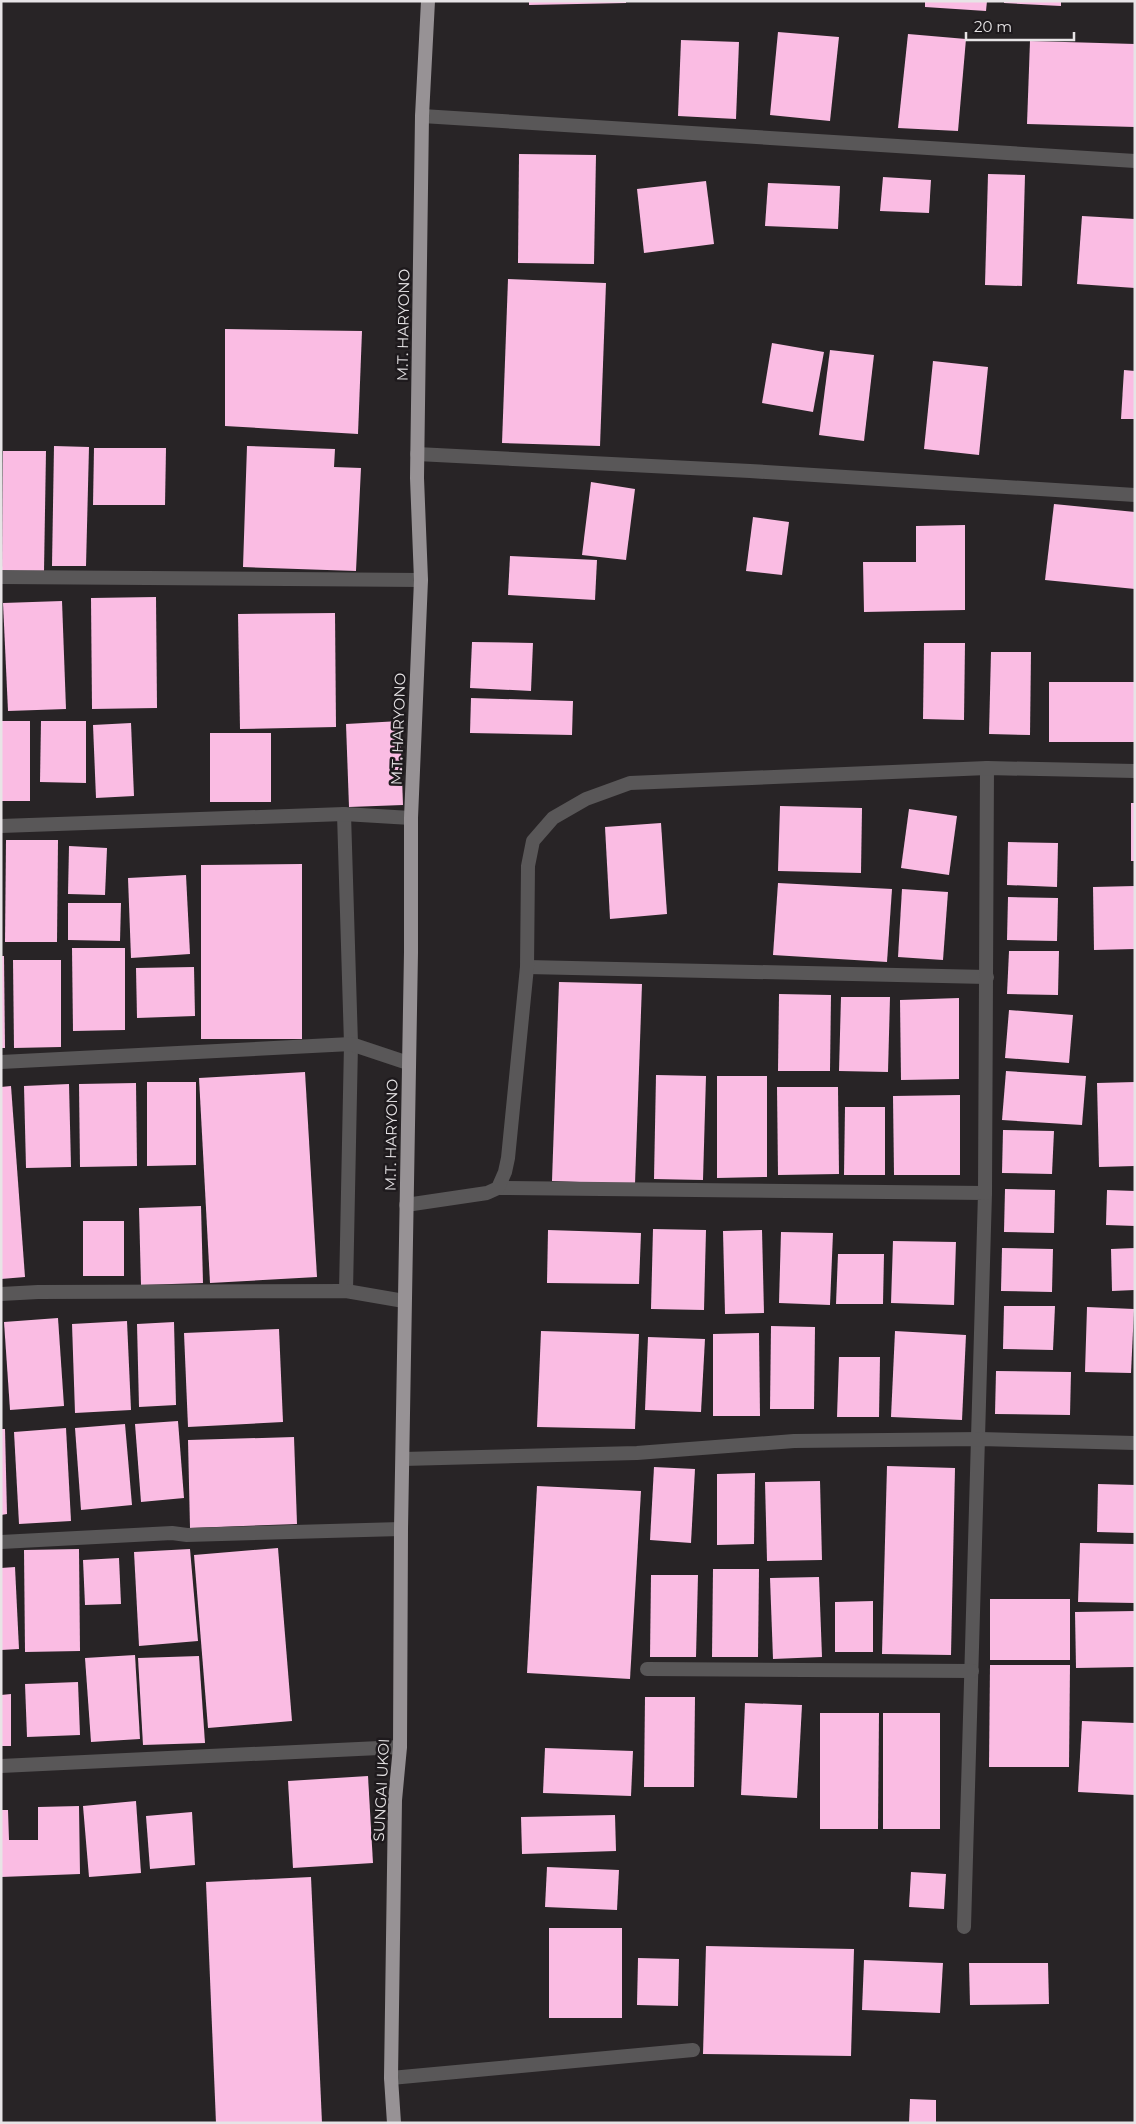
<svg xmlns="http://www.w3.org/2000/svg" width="1136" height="2124" font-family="Montserrat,sans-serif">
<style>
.building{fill:#fabce3}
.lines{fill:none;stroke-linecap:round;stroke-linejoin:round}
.minor{stroke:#595758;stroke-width:14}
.trunk{stroke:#979295;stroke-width:14}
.labels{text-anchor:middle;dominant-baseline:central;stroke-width:5;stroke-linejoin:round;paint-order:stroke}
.street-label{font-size:15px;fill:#e7e4e6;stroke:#1e1a1d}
</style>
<rect width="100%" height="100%" fill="#282426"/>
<g class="building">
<polygon points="529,1 626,1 626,3 529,5"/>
<polygon points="925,1 987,1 986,11 925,7"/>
<polygon points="1004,1 1061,1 1061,6 1004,3"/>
<polygon points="778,32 839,37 830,121 770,115"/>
<polygon points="908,34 966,39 958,131 898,128"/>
<polygon points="681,40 739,42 736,119 678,116"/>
<polygon points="1030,41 1135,44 1135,127 1027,124"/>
<polygon points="519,154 596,155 594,264 518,263"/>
<polygon points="988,174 1025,175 1022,286 985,285"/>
<polygon points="883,177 931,180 929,213 880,211"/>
<polygon points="706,181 714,244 644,253 637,189"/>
<polygon points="768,183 840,186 838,229 765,226"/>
<polygon points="1082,216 1135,219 1135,288 1077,284"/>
<polygon points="508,279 606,283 600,446 502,443"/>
<polygon points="225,329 362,331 358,434 225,426"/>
<polygon points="772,343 824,352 813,412 762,403"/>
<polygon points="830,350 874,355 864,441 819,435"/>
<polygon points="933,361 988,367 979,455 924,449"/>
<polygon points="1124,370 1135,371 1135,419 1121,419"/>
<polygon points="54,446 89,447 86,566 52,566"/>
<polygon points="247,446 335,449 334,467 361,468 356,571 243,567"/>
<polygon points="94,448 166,448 165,505 93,505"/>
<polygon points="3,451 46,451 44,571 2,571"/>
<polygon points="591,482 635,489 626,560 582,555"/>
<polygon points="1054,504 1135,512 1135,589 1045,580"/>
<polygon points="753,517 789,522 782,575 746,571"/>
<polygon points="965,525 965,610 864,612 863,562 916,562 916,526"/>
<polygon points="510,556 597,560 595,600 508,595"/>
<polygon points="156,597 157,708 92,709 91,598"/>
<polygon points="62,601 66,709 8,711 3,603"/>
<polygon points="335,613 336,727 240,729 238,614"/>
<polygon points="472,642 533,643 531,691 470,688"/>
<polygon points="924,643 965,643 964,720 923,719"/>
<polygon points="991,652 1031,652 1030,735 989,734"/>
<rect x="1049" y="682" width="86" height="60"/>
<polygon points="471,698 573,701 572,735 470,733"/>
<rect x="1" y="721" width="29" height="80"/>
<polygon points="41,721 86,721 86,783 40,782"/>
<polygon points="400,721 403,805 349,807 346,724"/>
<polygon points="131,723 134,796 96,798 93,725"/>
<rect x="210" y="733" width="61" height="69"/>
<rect x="1131" y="803" width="4" height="58"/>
<polygon points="780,806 862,808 861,873 778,871"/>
<polygon points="909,809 957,816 949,875 901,868"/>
<polygon points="661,823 667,914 610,919 605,827"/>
<polygon points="6,840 58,840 57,942 5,942"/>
<polygon points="1008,842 1058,843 1057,887 1007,885"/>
<polygon points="69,846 107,848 105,895 68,894"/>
<polygon points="302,864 302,1039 201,1039 201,865"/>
<polygon points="186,875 190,954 131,958 128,878"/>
<polygon points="778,883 892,889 887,962 773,955"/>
<polygon points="1135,886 1135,949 1094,950 1093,887"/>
<polygon points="902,889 948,892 943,960 898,957"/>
<polygon points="1008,897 1058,898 1057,941 1007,940"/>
<polygon points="68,903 121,903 120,941 68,940"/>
<polygon points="72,948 125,948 125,1030 73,1031"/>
<polygon points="1009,951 1059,951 1058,995 1007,994"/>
<polygon points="1,956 4,956 5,1048 1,1048"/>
<polygon points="13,960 61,960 61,1047 14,1048"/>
<polygon points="194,967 195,1016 137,1018 136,968"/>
<polygon points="559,982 642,984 635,1184 552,1181"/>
<polygon points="779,994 831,995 830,1071 778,1071"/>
<polygon points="841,997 890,997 888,1072 839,1071"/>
<polygon points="959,998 959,1079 901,1080 900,1000"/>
<polygon points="1009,1010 1073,1015 1069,1063 1005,1058"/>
<polygon points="1006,1071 1086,1076 1082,1125 1002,1120"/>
<polygon points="305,1072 317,1277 210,1283 199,1078"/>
<polygon points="656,1075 706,1076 703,1180 654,1179"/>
<polygon points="717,1076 767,1076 767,1177 717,1178"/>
<polygon points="147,1082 196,1082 196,1165 147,1166"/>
<polygon points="1135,1082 1135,1166 1099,1167 1097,1083"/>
<polygon points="136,1083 137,1166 80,1167 79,1084"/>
<polygon points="69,1084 71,1167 26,1168 24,1086"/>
<polygon points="11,1086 25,1277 1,1279 1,1087"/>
<polygon points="777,1087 838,1087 839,1174 778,1175"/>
<polygon points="960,1095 960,1175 894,1175 893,1096"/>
<polygon points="845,1107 885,1107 885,1175 844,1175"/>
<polygon points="1003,1130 1054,1131 1052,1174 1002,1173"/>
<polygon points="1005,1189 1055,1190 1054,1233 1004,1232"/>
<polygon points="1107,1190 1135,1191 1135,1226 1106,1225"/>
<polygon points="201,1206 203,1283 141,1285 139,1208"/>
<rect x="83" y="1221" width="41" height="55"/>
<polygon points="653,1229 706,1230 704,1310 651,1309"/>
<polygon points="548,1230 641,1233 639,1284 547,1283"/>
<polygon points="762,1230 764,1313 725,1314 723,1231"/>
<polygon points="781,1232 833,1233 830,1305 779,1303"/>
<polygon points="893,1241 956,1242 954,1305 891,1303"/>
<polygon points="1002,1248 1053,1249 1052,1292 1001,1291"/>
<polygon points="1135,1248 1135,1290 1112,1291 1111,1249"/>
<polygon points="838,1254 884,1254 883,1304 836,1304"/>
<polygon points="1004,1306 1055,1306 1053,1350 1003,1349"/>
<polygon points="1087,1307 1134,1309 1131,1373 1085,1372"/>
<polygon points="58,1318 64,1406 10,1410 4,1322"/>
<polygon points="127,1321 131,1410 75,1413 72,1324"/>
<polygon points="174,1322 176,1405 139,1407 137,1324"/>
<polygon points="771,1326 815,1327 814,1409 770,1409"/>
<polygon points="279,1329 283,1422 188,1427 184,1333"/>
<polygon points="541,1331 639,1334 635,1429 537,1427"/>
<polygon points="895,1331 966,1335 962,1420 891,1417"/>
<polygon points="759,1333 760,1416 713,1416 713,1334"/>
<polygon points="648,1337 705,1339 701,1412 645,1410"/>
<polygon points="839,1357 880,1357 879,1417 837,1417"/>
<polygon points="996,1371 1071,1372 1070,1415 995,1414"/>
<polygon points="178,1421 184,1498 141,1502 135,1424"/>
<polygon points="125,1424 132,1505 81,1510 75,1428"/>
<polygon points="66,1428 71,1521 19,1524 14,1432"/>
<polygon points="1,1429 5,1429 7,1514 1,1515"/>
<polygon points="294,1437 297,1524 190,1528 188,1440"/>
<polygon points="887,1466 955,1468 951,1655 882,1654"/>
<polygon points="654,1467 695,1469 691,1543 650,1540"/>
<polygon points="755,1473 754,1544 717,1545 717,1474"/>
<polygon points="820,1481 822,1560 767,1561 765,1482"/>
<polygon points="1098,1484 1135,1485 1135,1533 1097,1532"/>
<polygon points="537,1486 641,1491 630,1679 527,1673"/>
<polygon points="1080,1543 1135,1544 1135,1603 1078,1602"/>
<polygon points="278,1548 292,1721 208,1728 194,1555"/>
<polygon points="79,1549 80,1651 25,1652 24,1550"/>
<polygon points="190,1549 198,1641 139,1646 134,1552"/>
<polygon points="119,1558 121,1604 85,1605 83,1560"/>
<polygon points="15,1567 19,1649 1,1650 1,1568"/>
<polygon points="713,1569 759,1569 758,1657 712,1657"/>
<polygon points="651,1575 698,1575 696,1657 650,1657"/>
<polygon points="819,1577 822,1657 773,1659 770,1578"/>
<rect x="990" y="1599" width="80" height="61"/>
<polygon points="873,1601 873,1652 835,1652 835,1602"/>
<polygon points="1135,1611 1135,1667 1076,1668 1075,1612"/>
<polygon points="135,1655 140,1739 91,1742 85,1658"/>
<polygon points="199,1656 205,1743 143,1745 138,1658"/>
<polygon points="990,1665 1070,1665 1069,1767 989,1767"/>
<polygon points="78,1682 80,1735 27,1737 25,1684"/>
<polygon points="11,1694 11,1746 1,1746 1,1695"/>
<polygon points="645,1697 695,1697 694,1787 644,1787"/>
<polygon points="745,1703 802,1705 797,1798 741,1795"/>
<polygon points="820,1713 879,1713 878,1829 820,1829"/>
<rect x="883" y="1713" width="57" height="116"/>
<polygon points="1082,1721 1135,1723 1135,1795 1078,1792"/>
<polygon points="545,1748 633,1751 631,1796 543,1793"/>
<polygon points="368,1776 373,1863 293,1868 288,1781"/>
<polygon points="136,1801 141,1873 89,1877 83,1806"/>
<polygon points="79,1806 80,1874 1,1877 1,1810 8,1810 9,1840 38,1840 38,1807"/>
<polygon points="192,1812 195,1865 150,1869 146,1816"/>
<polygon points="615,1815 616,1851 522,1854 521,1817"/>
<polygon points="547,1867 619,1870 617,1910 545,1907"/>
<polygon points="911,1872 946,1874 944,1909 909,1907"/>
<polygon points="311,1877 322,2123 216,2123 206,1882"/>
<rect x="549" y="1928" width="73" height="90"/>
<polygon points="706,1946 854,1949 851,2056 703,2054"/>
<polygon points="638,1958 679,1959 678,2006 637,2005"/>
<polygon points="864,1960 943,1963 940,2013 862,2010"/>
<polygon points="969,1963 1048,1963 1049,2004 970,2005"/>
<polygon points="910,2099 936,2100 936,2123 909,2123"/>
</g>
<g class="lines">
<g class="minor">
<polyline points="422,116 1135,161"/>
<polyline points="417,454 750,471 1135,495"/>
<polyline points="1,577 421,580"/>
<polyline points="344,814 351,1044 346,1291"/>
<polyline points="1,826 344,814 411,818"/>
<polyline points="527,967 987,977"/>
<polyline points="1,1062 351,1044 408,1063"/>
<polyline points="498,1188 985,1193 964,1927"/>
<polyline points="985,1193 987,768"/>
<polyline points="406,1205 487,1193 498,1188 505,1172 508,1158 527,967 528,866 533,841 553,818 586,799 630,783 987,768 1135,771"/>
<polyline points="1,1294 38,1292 346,1291 404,1301"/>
<polyline points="403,1459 637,1453 794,1441 980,1439 1135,1443"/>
<polyline points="1,1542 172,1533 187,1535 401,1529"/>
<polyline points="647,1669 972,1671"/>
<polyline points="1,1766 400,1747"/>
<polyline points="391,2078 693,2050"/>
</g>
<polyline class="trunk" points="394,2123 391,2078 395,1800 400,1747 401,1529 411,952 411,818 421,580 417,478 422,116 428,1"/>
</g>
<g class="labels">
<g class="street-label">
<text transform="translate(403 325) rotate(-89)">M.T. HARYONO</text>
<text transform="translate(398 729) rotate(-88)">M.T. HARYONO</text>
<text transform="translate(391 1135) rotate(-89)">M.T. HARYONO</text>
<text transform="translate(381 1790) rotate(-87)">SUNGAI UKOI</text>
</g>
</g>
<rect width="1136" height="2124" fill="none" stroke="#e7e4e6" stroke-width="5"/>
<path d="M966 32v8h108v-8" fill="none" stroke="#e7e4e6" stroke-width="2.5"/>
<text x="974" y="32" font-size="15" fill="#e7e4e6" stroke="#1e1a1d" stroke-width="4" paint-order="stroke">20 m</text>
</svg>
